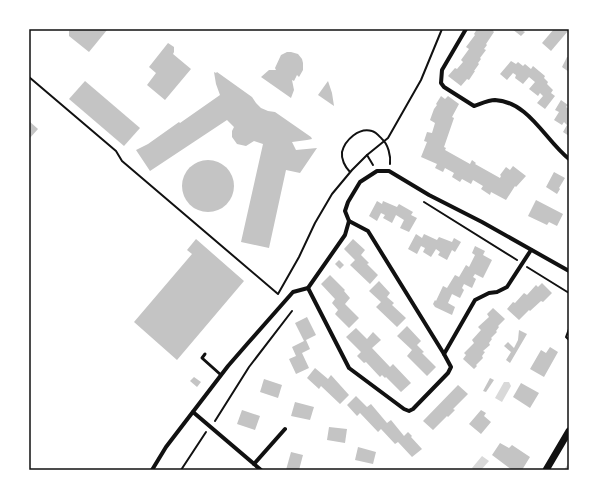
<svg xmlns="http://www.w3.org/2000/svg" width="598" height="499" font-family="'Source Serif 4',serif">
<style>
.water{fill:#d9d9d9}
.building{fill:#c4c4c4}
.lines{fill:none;stroke-linecap:round;stroke-linejoin:round}
.path{stroke:#111;stroke-width:2}
.service{stroke:#111;stroke-width:3}
.minor{stroke:#111;stroke-width:4}
.tertiary{stroke:#111;stroke-width:7}
.neatline{fill:none;stroke:#111;stroke-width:1.5}
</style>
<rect width="100%" height="100%" fill="#fff"/>
<g class="water">
<polygon points="504,382 509,382 511,386 502,402 495,398"/>
<polygon points="482,456 489,461 481,470 475,470 472,468"/>
</g>
<g class="building">
<polygon points="71,29 105,29 107,30 89,52 69,36 69,31"/>
<polygon points="477,29 494,29 493,31 494,32 486,44 487,45 484,49 486,50 480,58 481,59 478,63 479,64 474,71 475,71 469,80 467,79 461,86 448,76 455,68 457,69 463,62 461,60 469,49 466,47 475,35 474,34"/>
<polygon points="512,29 525,29 523,31 525,32 521,36"/>
<polygon points="554,29 566,29 568,31 551,51 542,43"/>
<polygon points="168,43 174,47 174,52 173,54 191,69 165,100 147,85 156,73 149,67"/>
<polygon points="287,52 291,52 298,54 302,59 303,63 303,70 299,77 297,75 294,81 292,80 294,90 291,98 261,77 269,70 276,70 275,68 281,55"/>
<polygon points="567,57 569,57 569,72 562,67"/>
<polygon points="511,61 516,64 518,62 523,66 525,64 531,69 533,66 545,76 544,78 548,82 547,84 553,90 551,93 555,96 545,109 537,103 543,96 540,93 538,96 529,89 535,82 529,77 523,84 515,78 516,75 513,73 507,80 500,74"/>
<polygon points="214,72 216,73 217,72 252,97 256,103 261,108 268,111 275,112 311,137 312,139 307,140 292,142 296,150 317,148 300,173 286,170 269,248 241,242 263,144 254,141 246,146 237,144 232,137 232,131 234,127 227,120 150,171 136,150 148,144 179,122 180,123 220,95 216,84"/>
<polygon points="85,81 140,128 124,146 69,99"/>
<polygon points="328,81 332,93 334,106 318,95"/>
<polygon points="441,96 445,99 448,96 459,104 452,117 454,118 444,147 446,148 445,150 470,164 472,160 476,163 475,164 500,178 501,176 500,175 506,167 510,170 513,166 526,176 516,187 515,186 506,200 491,192 490,195 481,189 483,186 473,180 471,184 462,179 460,182 452,177 454,173 445,168 443,172 435,168 437,164 421,157 427,142 424,141 427,132 432,133 435,123 430,120 434,109 437,105 436,104"/>
<polygon points="561,100 568,105 566,107 569,109 569,136 563,132 567,125 564,122 562,125 554,120 559,112 555,110"/>
<polygon points="29,121 38,129 29,139"/>
<circle cx="208" cy="186" r="26"/>
<polygon points="554,172 565,178 559,188 560,189 557,194 546,187"/>
<polygon points="536,200 563,214 557,226 549,222 547,225 528,216"/>
<polygon points="377,201 382,204 383,201 397,207 399,204 413,212 411,215 417,218 409,232 400,228 404,220 396,215 392,223 383,218 385,215 381,213 377,221 369,216"/>
<polygon points="416,234 422,238 424,234 437,240 439,237 452,242 454,238 461,242 455,252 452,250 447,260 438,255 440,252 436,249 431,257 423,252 425,248 421,246 417,254 408,249"/>
<polygon points="196,239 244,281 177,360 134,322 192,254 187,250"/>
<polygon points="353,239 365,250 361,255 369,263 367,264 378,275 370,284 350,265 355,260 344,249"/>
<polygon points="475,246 485,251 483,255 492,260 483,278 475,274 473,277 476,279 472,288 464,284 462,288 464,290 460,298 452,294 448,303 455,307 452,315 435,307 433,304 435,300 436,301 443,286 447,288 455,275 459,277 466,265 469,267 475,255 472,253"/>
<polygon points="339,260 344,265 340,269 335,264"/>
<polygon points="330,275 345,290 344,291 350,298 345,304 359,318 349,328 335,314 338,310 332,303 335,299 321,284"/>
<polygon points="379,281 390,293 387,297 394,303 392,305 406,318 397,327 376,307 381,302 369,291"/>
<polygon points="542,283 552,293 543,302 541,301 530,311 529,310 519,320 507,309 513,302 515,303 524,293 527,295 536,285 538,287"/>
<polygon points="493,308 505,319 498,326 499,327 496,331 497,332 491,338 492,339 489,343 490,345 483,351 485,352 482,356 483,358 476,365 477,366 474,369 463,359 466,355 464,353 474,343 472,340 481,330 478,327 489,317 487,314"/>
<polygon points="307,317 316,335 306,340 310,349 302,353 309,368 296,374 289,359 296,356 292,347 304,341 295,323"/>
<polygon points="407,326 421,341 417,345 424,352 422,353 436,367 427,376 407,356 412,350 397,336"/>
<polygon points="356,328 367,339 373,332 381,340 372,348 390,367 393,364 411,383 401,392 386,377 385,378 382,375 380,377 366,362 364,363 357,356 361,352 346,337"/>
<polygon points="519,330 527,334 510,363 506,360 511,352 504,346 508,342 514,348 518,340"/>
<polygon points="550,347 558,352 544,377 530,369 541,350 546,353"/>
<polygon points="315,368 328,379 331,375 349,395 340,404 321,386 319,389 307,378"/>
<polygon points="194,377 201,382 197,387 190,381"/>
<polygon points="490,378 494,380 486,392 483,391"/>
<polygon points="264,379 282,385 278,398 260,392"/>
<polygon points="521,383 539,393 530,408 513,397"/>
<polygon points="458,385 468,394 453,409 455,410 448,417 447,416 433,430 423,421"/>
<polygon points="356,396 367,407 371,404 387,423 391,420 404,436 408,432 412,436 411,437 422,449 412,457 398,442 395,444 381,429 378,432 360,413 357,416 347,405"/>
<polygon points="295,402 314,407 310,420 291,416"/>
<polygon points="242,410 260,416 255,430 237,424"/>
<polygon points="481,410 486,413 484,416 491,422 481,434 469,424"/>
<polygon points="329,427 347,429 345,443 327,440"/>
<polygon points="500,443 509,448 512,445 530,457 522,470 512,470 492,455"/>
<polygon points="358,447 376,452 373,464 355,460"/>
<polygon points="291,452 303,455 299,470 286,470"/>
<polygon points="568,464 569,464 569,470 564,470"/>
</g>
<g class="lines">
<g class="path">
<polyline points="29,77 116,151 122,161 278,294 299,257 315,223 332,194 352,170 367,155 388,138 421,80 442,29"/>
<polyline points="367,155 373,165"/>
<path d="M 350,172 C 345,167 341,159 342,152 C 345,140 359,127 372,131 C 376,132 379,136 382,139 C 388,144 391,156 390,164"/>
<polyline points="424,202 517,260"/>
<polyline points="527,267 569,293"/>
<polyline points="569,329 566,337 569,340"/>
<polyline points="215,421 249,367 292,311"/>
<polyline points="181,470 206,432"/>
</g>
<polyline class="service" points="205,354 202,358 221,375"/>
<g class="minor">
<path d="M 466,29 L 442,70 L 441,83 L 444,87 L 474,106 C 480,104 489,100 495,100 C 529,102 545,140 569,159"/>
<polyline points="308,288 349,368 404,409 409,411 413,409 448,373 451,367 444,354 368,231 349,221"/>
<polyline points="444,354 475,300 489,293 497,292 507,287 531,250"/>
<polyline points="193,412 261,470"/>
<polyline points="254,464 285,429"/>
<polyline points="152,470 166,447 228,366 248,343 293,292 308,288 345,235 349,221 345,211 348,202 360,182 377,171 389,171 429,195 482,222 569,271"/>
</g>
<polyline class="tertiary" points="546,470 569,431"/>
</g>
<rect width="598" height="499" fill="none" stroke="#ffffff" stroke-width="60"/>
<rect x="30" y="30" width="538" height="439" class="neatline"/>
</svg>
